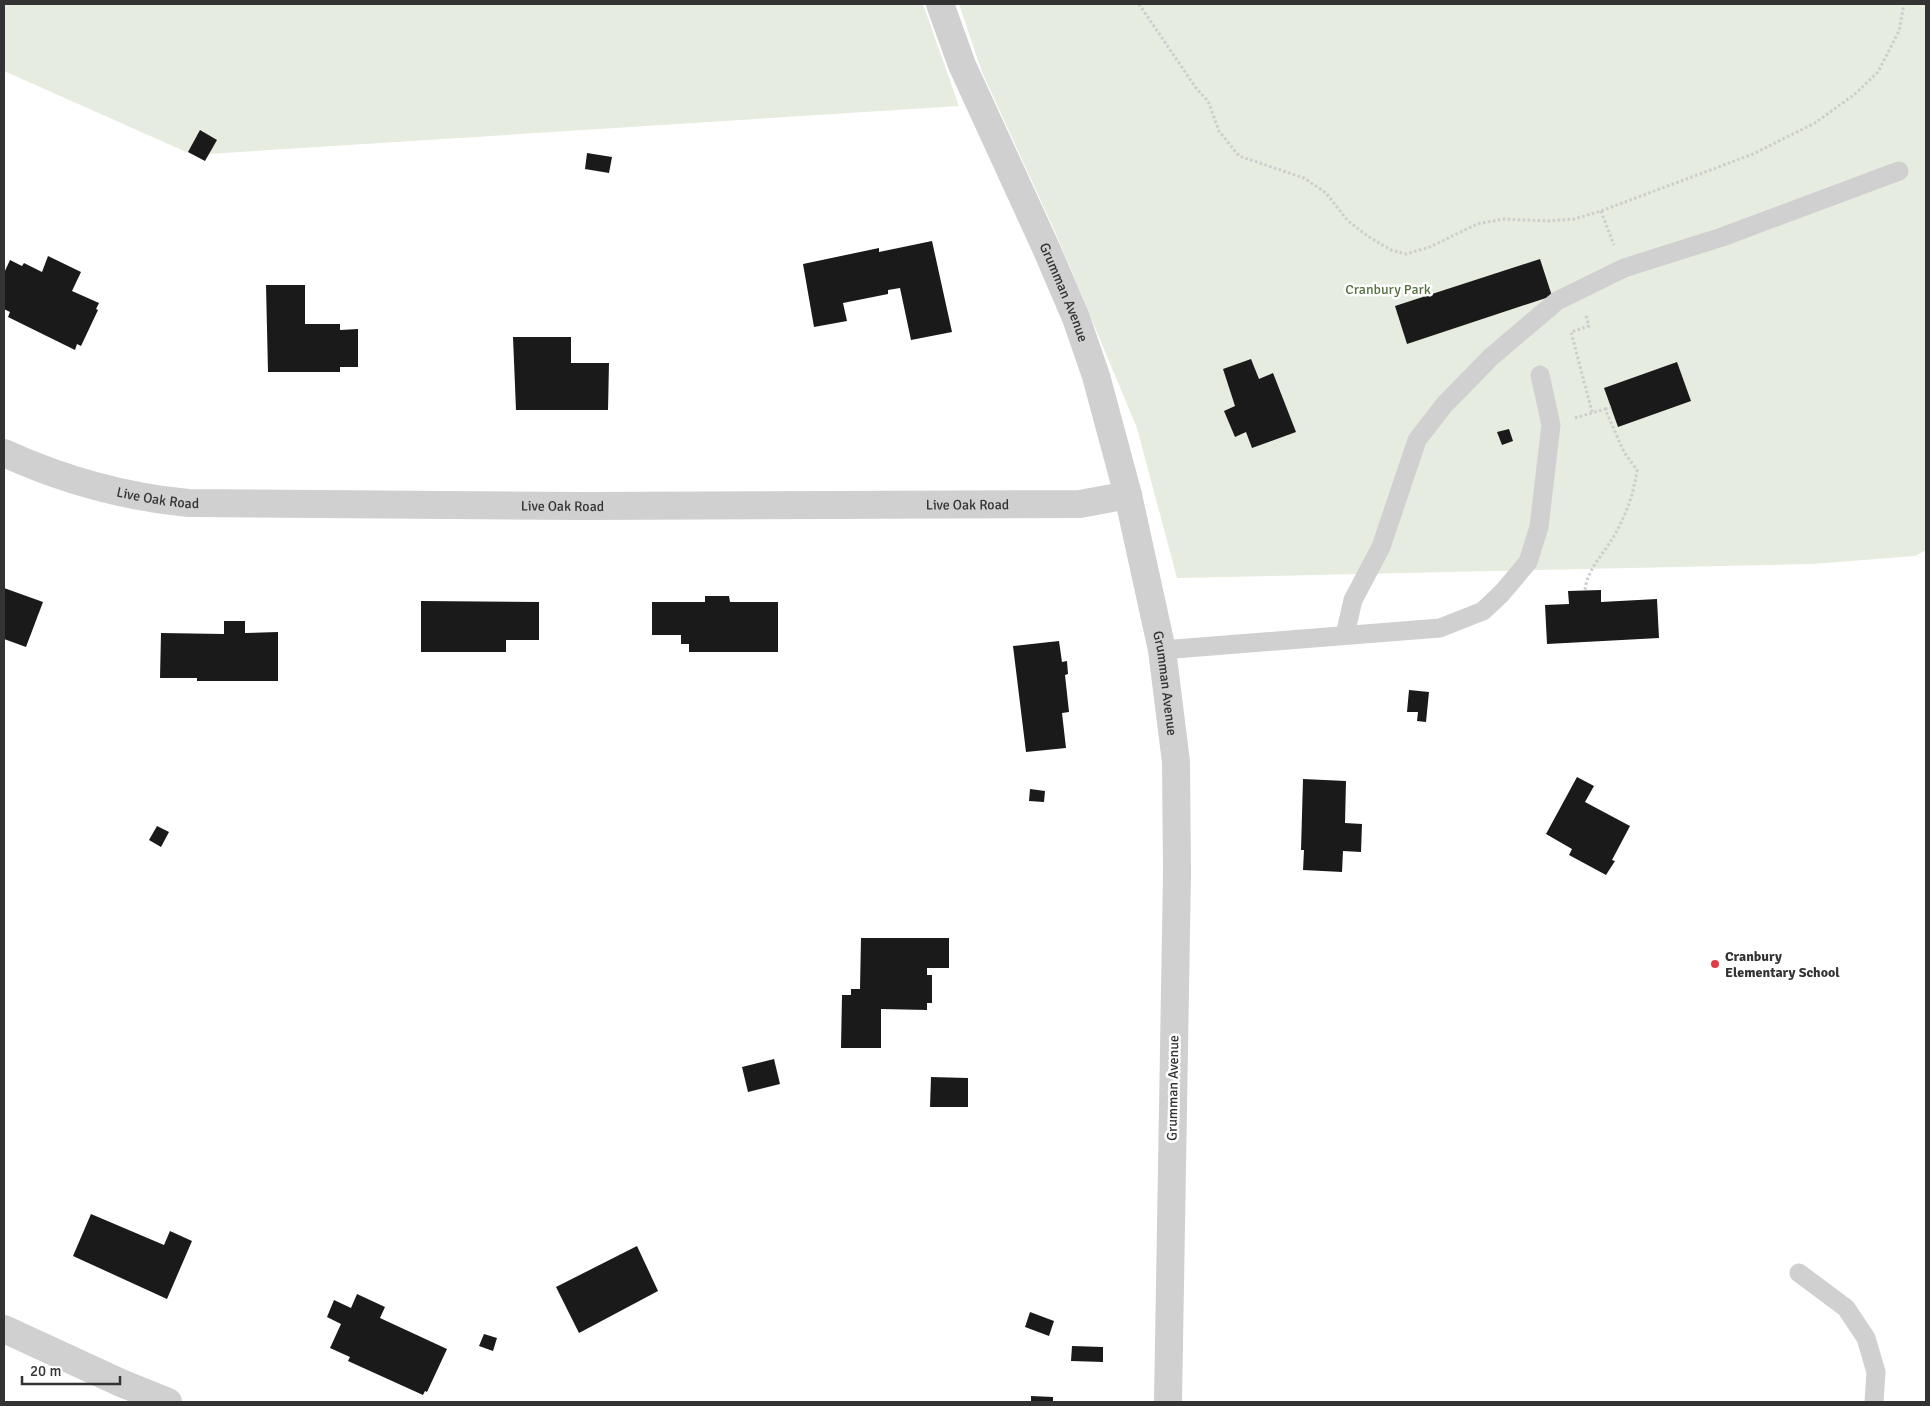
<svg xmlns="http://www.w3.org/2000/svg" width="1930" height="1406" font-family="Signika,sans-serif">
<style>
.green{fill:#e6ecdf}
.building{fill:#1a1a1a}
.lines{fill:none;stroke-linecap:round;stroke-linejoin:round}
.path{stroke:#cdcdcd;stroke-width:3;stroke-dasharray:2.5 2.5;stroke-linecap:butt}
.service{stroke:#d0d0d0;stroke-width:19}
.minor{stroke:#d0d0d0;stroke-width:28}
.tertiary{stroke:#d0d0d0;stroke-width:28}
.poi-dot{fill:#e63946;stroke:#fff;stroke-width:2}
.labels{text-anchor:middle;dominant-baseline:central;stroke-width:5;stroke-linejoin:round;paint-order:stroke}
.park-label{font-size:14px;fill:#56703f;stroke:#fff}
.street-label{font-size:14px;fill:#333;stroke:#fff}
.poi-label{font-size:14px;font-weight:bold;fill:#333;stroke:#fff;text-anchor:start}
</style>
<rect width="100%" height="100%" fill="#fff"/>
<g class="green">
<polygon points="4,4 923,4 959,106 193,155 4,71"/>
<polygon points="959,4 1926,4 1926,550 1915,556 1812,564 1177,578 1137,428 1056,234 982,72"/>
</g>
<g class="building">
<polygon points="200,130 217,140 205,161 188,152"/>
<polygon points="587,153 612,157 609,173 585,169"/>
<polygon points="932,241 952,332 911,340 900,288 888,290 888,294 843,303 847,321 814,327 803,264 879,248 879,252"/>
<polygon points="48,256 81,272 72,291 99,303 96,309 98,310 81,346 77,344 75,350 8,317 10,312 4,309 4,273 10,260 22,266 24,263 42,272"/>
<polygon points="1540,259 1552,296 1407,344 1395,306"/>
<polygon points="266,285 305,285 305,324 340,324 340,330 358,329 358,367 340,367 340,372 268,372"/>
<polygon points="513,337 571,337 571,363 609,363 608,410 516,410"/>
<polygon points="1251,359 1259,379 1273,373 1296,432 1252,448 1246,432 1235,437 1224,411 1235,406 1223,369"/>
<polygon points="1677,362 1691,401 1618,427 1604,388"/>
<polygon points="1509,429 1513,441 1502,445 1497,432"/>
<polygon points="4,588 43,602 26,647 4,639"/>
<polygon points="1601,590 1601,602 1657,599 1659,638 1547,644 1545,605 1569,604 1568,591"/>
<polygon points="705,596 729,596 730,602 778,602 778,652 689,652 689,644 681,644 681,635 652,635 652,602 705,602"/>
<polygon points="421,601 539,602 539,640 506,640 506,652 421,652"/>
<polygon points="224,621 245,621 245,633 278,632 278,681 197,681 197,678 160,678 161,633 224,634"/>
<polygon points="1059,641 1062,662 1067,661 1068,674 1065,675 1069,712 1062,713 1066,748 1026,752 1013,646"/>
<polygon points="1409,690 1429,692 1426,722 1417,721 1418,712 1407,712"/>
<polygon points="1577,777 1594,786 1585,802 1630,826 1612,860 1615,861 1606,875 1569,855 1572,849 1546,834"/>
<polygon points="1303,779 1346,781 1345,823 1362,824 1361,852 1343,851 1342,872 1303,870 1304,850 1301,850"/>
<polygon points="1030,789 1045,791 1044,802 1029,801"/>
<polygon points="157,826 169,832 161,847 149,840"/>
<polygon points="861,938 949,938 949,968 927,968 927,975 932,975 932,1003 927,1003 927,1010 881,1009 881,1048 841,1048 842,995 851,995 851,989 860,989"/>
<polygon points="774,1059 780,1084 748,1092 742,1067"/>
<polygon points="931,1077 968,1078 968,1107 930,1107"/>
<polygon points="91,1214 164,1245 170,1231 192,1241 167,1299 73,1256"/>
<polygon points="637,1246 658,1291 579,1333 556,1287"/>
<polygon points="357,1294 385,1307 380,1318 447,1349 427,1392 425,1391 423,1395 348,1361 350,1357 330,1348 341,1324 327,1317 334,1300 351,1308"/>
<polygon points="1030,1312 1054,1321 1049,1336 1025,1327"/>
<polygon points="484,1334 497,1338 493,1351 479,1346"/>
<polygon points="1072,1346 1103,1347 1103,1362 1071,1361"/>
<polygon points="1031,1396 1053,1397 1053,1402 1031,1402"/>
</g>
<g class="lines">
<g class="path">
<polyline points="1139,4 1196,88 1208,101 1219,131 1239,156 1304,178 1326,193 1348,221 1369,237 1391,250 1406,254 1430,247 1477,224 1503,219 1548,221 1574,219 1601,211 1753,154 1815,123 1855,94 1878,72 1899,31 1904,4"/>
<polyline points="1601,211 1614,245"/>
<polyline points="1586,316 1589,326 1571,332 1592,412"/>
<polyline points="1605,409 1611,407"/>
<path d="M 1575,418 L 1605,409 L 1624,452 L 1637,470 C 1634,493 1626,515 1614,536 C 1604,553 1587,570 1585,590"/>
</g>
<g class="service">
<polyline points="1345,635 1353,600 1381,547 1417,440 1445,404 1491,357 1557,301 1624,268 1722,237 1899,171"/>
<polyline points="1162,650 1440,628 1483,611 1502,593 1528,562 1539,527 1551,425 1540,375"/>
<polyline points="1799,1273 1846,1308 1866,1338 1876,1372 1874,1402"/>
</g>
<path class="minor" id="s1" d="M 4,453 C 61,479 125,497 188,503 L 582,506 L 1080,504 L 1128,495"/>
<g class="tertiary">
<path id="s2" d="M 940,4 L 962,65 L 1046,248 L 1076,318 L 1096,376 L 1128,495 L 1162,650 L 1176,762 L 1177,873 L 1168,1402"/>
<polyline points="4,1329 121,1383 168,1402"/>
</g>
</g>
<circle class="poi-dot" cx="1715" cy="964" r="5"/>
<g class="labels">
<g class="park-label">
<text x="1388" y="289">Cranbury Park</text>
</g>
<g class="street-label">
<text stroke="none"><textPath href="#s2" startOffset="314">Grumman Avenue</textPath></text>
<text stroke="none"><textPath href="#s1" startOffset="161">Live Oak Road</textPath></text>
<text stroke="none"><textPath href="#s1" startOffset="971">Live Oak Road</textPath></text>
<text stroke="none"><textPath href="#s1" startOffset="566">Live Oak Road</textPath></text>
<text stroke="none"><textPath href="#s2" startOffset="719">Grumman Avenue</textPath></text>
<text transform="translate(1173 1088) rotate(-89)">Grumman Avenue</text>
</g>
<g class="poi-label">
<text x="1725" y="956">Cranbury<tspan x="1725" dy="16">Elementary School</tspan></text>
</g>
</g>
<rect width="1930" height="1406" fill="none" stroke="#333333" stroke-width="10"/>
<path d="M22 1376v8h98v-8" fill="none" stroke="#333333" stroke-width="2.5"/>
<text x="30" y="1376" font-size="15" fill="#333333" stroke="#ffffff" stroke-width="4" paint-order="stroke">20 m</text>
</svg>
